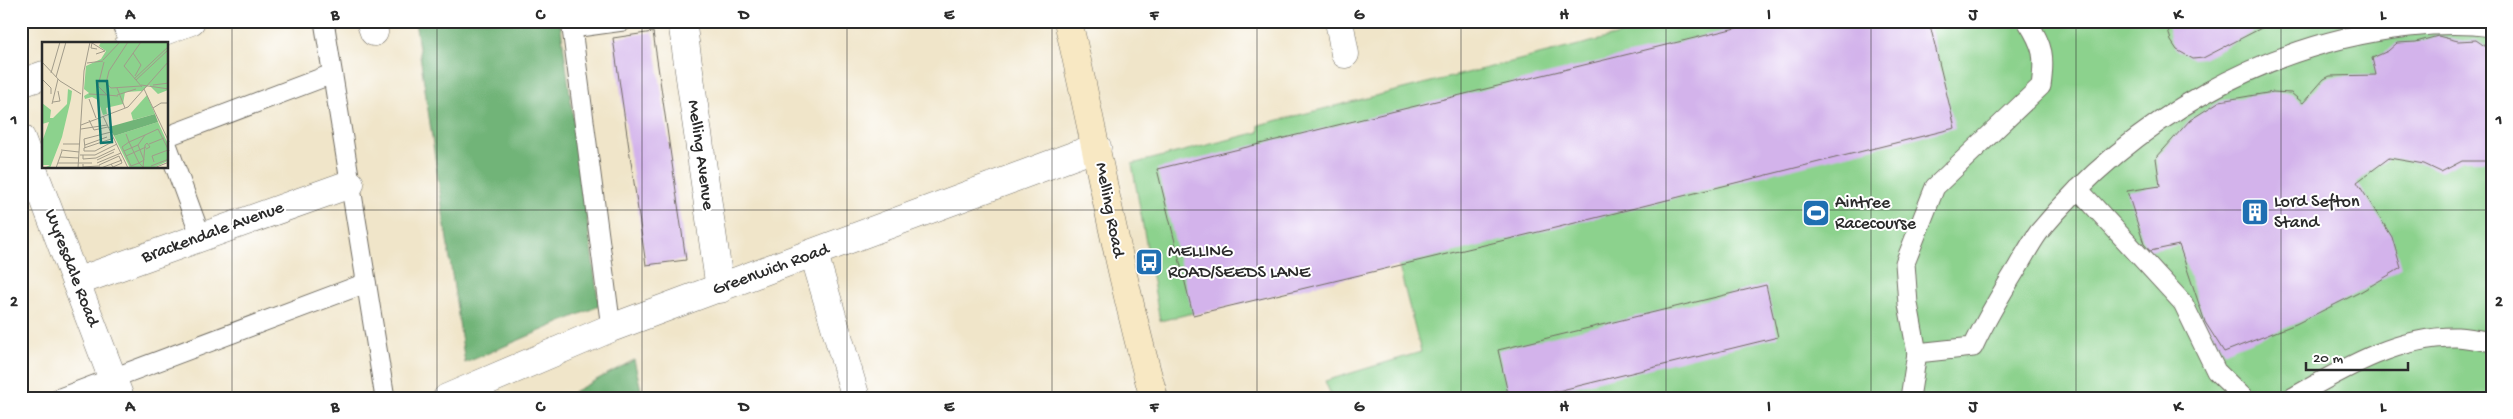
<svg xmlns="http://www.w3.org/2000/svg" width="2513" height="419" font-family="'Gochi Hand',sans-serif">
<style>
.green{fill:#8cd28d;stroke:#5c7e5c}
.forest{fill:#71b478;stroke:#4e7052}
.building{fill:#d3b3eb}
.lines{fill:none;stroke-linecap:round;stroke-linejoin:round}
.lane-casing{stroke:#706c62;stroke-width:21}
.street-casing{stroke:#706c62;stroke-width:29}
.secondary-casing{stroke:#706c62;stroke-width:29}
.lane{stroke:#fff;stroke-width:19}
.street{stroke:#fff;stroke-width:28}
.secondary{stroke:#f8e8c3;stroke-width:28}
.grid{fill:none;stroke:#2b2b2b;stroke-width:1;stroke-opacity:0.55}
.labels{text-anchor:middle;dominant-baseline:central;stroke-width:4;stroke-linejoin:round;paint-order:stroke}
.street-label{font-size:18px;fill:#2b2b2b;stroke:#fff}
.poi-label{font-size:18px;fill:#2b2b2b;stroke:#fff;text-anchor:start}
.inset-road{fill:none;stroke:#a19b8a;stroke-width:1}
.view{fill:#0f766e;fill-opacity:0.15;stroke:#0f766e;stroke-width:2.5}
.inset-edge{fill:none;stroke:#2b2b2b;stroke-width:2.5}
.neatline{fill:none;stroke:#2b2b2b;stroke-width:2}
.grid-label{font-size:16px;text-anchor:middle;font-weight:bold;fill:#2b2b2b}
</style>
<rect width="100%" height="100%" fill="#fff"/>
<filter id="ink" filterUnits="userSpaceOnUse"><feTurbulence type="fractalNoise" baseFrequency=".02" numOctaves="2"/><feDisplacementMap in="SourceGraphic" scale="10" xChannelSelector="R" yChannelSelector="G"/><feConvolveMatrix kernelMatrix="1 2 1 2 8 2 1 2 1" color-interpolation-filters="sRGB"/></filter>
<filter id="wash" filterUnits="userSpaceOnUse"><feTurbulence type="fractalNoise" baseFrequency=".0096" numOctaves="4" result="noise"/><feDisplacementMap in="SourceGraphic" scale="20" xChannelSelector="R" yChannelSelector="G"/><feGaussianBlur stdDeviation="1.12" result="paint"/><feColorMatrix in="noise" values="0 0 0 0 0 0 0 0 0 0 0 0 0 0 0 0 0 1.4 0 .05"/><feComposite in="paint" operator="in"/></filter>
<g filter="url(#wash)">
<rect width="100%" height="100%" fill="#f0e5c9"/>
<polygon class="green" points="1684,21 2492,21 2492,398 1332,398 1325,381 1421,352 1398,263 1160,321 1132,164 1259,132 1259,125 1647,28 1662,27"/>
<g class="forest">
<polygon points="415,21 560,21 599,306 465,363"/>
<polygon points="634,360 643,398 562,398"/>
</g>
<g id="blocks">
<g class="building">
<polygon points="1747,21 1929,21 1955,128 1559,227 1193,315 1157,169 1748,25"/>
<polygon points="2166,21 2275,21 2203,58 2193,59 2177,50 2171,41"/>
<polygon points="653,32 686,260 646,265 613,38"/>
<polygon points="2438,36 2458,41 2476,40 2492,51 2492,161 2462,161 2441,172 2424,164 2389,158 2357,182 2392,237 2401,268 2362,291 2296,324 2224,352 2205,322 2179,245 2150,251 2144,244 2127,191 2160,186 2156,158 2190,120 2220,101 2273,92 2291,93 2303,103 2324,79 2330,76 2376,75 2372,58 2388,51 2397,43 2416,42"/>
<polygon points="1766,285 1778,337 1529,398 1509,398 1498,350"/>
</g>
</g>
</g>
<g filter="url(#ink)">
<use href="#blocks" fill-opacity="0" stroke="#706c62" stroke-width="1"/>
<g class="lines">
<g class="lane-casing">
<g id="lane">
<polyline points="121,21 129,44"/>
<polyline points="324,21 385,398"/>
<polyline points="571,21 611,328"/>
<polyline points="572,28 623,21"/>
<polyline points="168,136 332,74"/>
<polyline points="168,147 201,237"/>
<polyline points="2078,189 2183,303 2216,371 2244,398"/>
<path d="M 1917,353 L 1908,304 L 1905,263 L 1935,187 L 2041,86 C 2045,57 2044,47 2027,21"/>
<polyline points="60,398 366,283"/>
<path d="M 1910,398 L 1917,353 L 1973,347 C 1986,319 2001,294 2017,268 C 2024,256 2031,243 2039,232 C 2132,120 2264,43 2409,27 C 2437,24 2464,23 2492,27"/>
<path d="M 2292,398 C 2343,369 2397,336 2457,337 C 2469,338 2480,340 2492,342"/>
</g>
</g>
<g class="street-casing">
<g id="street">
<polyline points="370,21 374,32"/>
<polyline points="682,21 720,289"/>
<polyline points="1339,21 1345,54"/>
<polyline points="129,44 191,21"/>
<polyline points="21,83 44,75"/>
<polyline points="21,138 120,398"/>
<polyline points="814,254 856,398"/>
<polyline points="76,282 350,184"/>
<polyline points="447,398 611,328 1097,147"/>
</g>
</g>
<g class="secondary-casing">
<path id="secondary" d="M 1068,21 C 1097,147 1119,274 1154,398"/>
</g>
<use href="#lane" class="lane"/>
<use href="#street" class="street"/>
<use href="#secondary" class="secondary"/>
</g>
</g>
<path class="grid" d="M 232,21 L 232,398M 437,21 L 437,398M 642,21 L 642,398M 847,21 L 847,398M 1052,21 L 1052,398M 1257,21 L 1257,398M 1461,21 L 1461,398M 1666,21 L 1666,398M 1871,21 L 1871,398M 2076,21 L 2076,398M 2281,21 L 2281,398M 21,210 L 2492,210"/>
<defs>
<g id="building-square" transform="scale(1.4375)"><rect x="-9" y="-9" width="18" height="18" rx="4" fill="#1f6fb2" stroke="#fff"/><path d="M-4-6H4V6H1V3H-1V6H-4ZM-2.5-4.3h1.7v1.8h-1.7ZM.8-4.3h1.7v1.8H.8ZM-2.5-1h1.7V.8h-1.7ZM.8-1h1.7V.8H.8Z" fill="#fff"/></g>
<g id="stadium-square" transform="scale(1.4375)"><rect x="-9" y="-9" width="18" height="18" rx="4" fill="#1f6fb2" stroke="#fff"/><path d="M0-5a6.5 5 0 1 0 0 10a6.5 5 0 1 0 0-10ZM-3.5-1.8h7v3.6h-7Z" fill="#fff"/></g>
<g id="bus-square" transform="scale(1.4375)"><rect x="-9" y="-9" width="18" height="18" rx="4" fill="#1f6fb2" stroke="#fff"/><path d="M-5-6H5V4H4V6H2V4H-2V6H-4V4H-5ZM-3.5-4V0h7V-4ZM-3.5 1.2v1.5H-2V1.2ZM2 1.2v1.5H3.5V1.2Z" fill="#fff"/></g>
</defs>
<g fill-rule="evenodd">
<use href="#building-square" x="2255" y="212"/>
<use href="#stadium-square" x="1816" y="213"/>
<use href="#bus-square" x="1149" y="262"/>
</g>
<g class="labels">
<g class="street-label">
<text transform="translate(700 155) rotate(82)">Melling Avenue</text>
<text transform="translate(1109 210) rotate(79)">Melling Road</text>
<text transform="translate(213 233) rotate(-20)">Brackendale Avenue</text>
<text transform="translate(71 268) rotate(69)">Wyresdale Road</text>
<text transform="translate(771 270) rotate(-20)">Greenwich Road</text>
</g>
<g class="poi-label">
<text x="2274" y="202">Lord Sefton<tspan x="2274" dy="21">Stand</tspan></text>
<text x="1835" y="203">Aintree<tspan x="1835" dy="21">Racecourse</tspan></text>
<text x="1168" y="252">MELLING<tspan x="1168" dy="21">ROAD/SEEDS LANE</tspan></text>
</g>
</g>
<g transform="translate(42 42)">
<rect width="126" height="126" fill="#f0e5c9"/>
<path d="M 59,0 L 126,0 L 126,48 L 116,52 L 107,43 L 100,49 L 83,50 L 81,62 L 64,66 L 65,72 L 61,73 L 56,58 L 50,55 L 43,57 L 42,54 L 47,51 L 42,47 L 44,24 L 59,17 L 64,9 L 57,4 ZM 26,47 L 30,49 L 29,57 L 20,95 L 8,126 L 2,126 L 8,123 L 1,123 L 0,100 L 7,80 L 0,82 L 0,61 L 9,68 L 8,76 L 11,76 L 25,62 ZM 105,53 L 113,72 L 91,78 L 89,71 ZM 116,80 L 126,102 L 126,119 L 111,126 L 88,126 L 72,94 Z" fill="#8cd28d"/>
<path d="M 113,72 L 116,80 L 72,94 L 67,85 Z" fill="#71b478"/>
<path class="inset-road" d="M 86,0 L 67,29 L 64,41 L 69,46 L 99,44M 99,0 L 82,24 L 100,45M 91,11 L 99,23 L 93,34M 54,12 L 63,9 L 50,1 L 49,6 L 55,7M 61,18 L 78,0M 0,20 L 18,39 L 39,52M 62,20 L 56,44 L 65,53 L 76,54M 45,21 L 61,19M 9,31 L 18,0M 14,35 L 24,0M 0,37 L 9,46 L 9,52M 92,37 L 127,4M 94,38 L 127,7M 99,43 L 127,47M 111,43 L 127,41M 75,46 L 83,66M 102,47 L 127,100M 47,52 L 65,53M 75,53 L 94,47M 47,57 L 54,76M 11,60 L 18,59 L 16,49M 10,62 L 16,37M 111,66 L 119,61 L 127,61M 61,74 L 86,126M 47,78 L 52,88 L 66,85M 39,83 L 86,65 L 127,19M 39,87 L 65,83M 84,92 L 87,100 L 80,105 L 89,124 L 97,121 L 101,125M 103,93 L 96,103 L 102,118 L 97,121 L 87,100 ZM 103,93 L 116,87 L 127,109M 21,102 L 38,102M 107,102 L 122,96M 43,103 L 65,95M 42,106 L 72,96M 42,106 L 42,109 L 53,109 L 70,100M 43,106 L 42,97 L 69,90M 19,108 L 37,110M 82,109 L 96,103M 38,113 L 53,113 L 75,102M 41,113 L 41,117 L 54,116 L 73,107M 84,114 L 104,105M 18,115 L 37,116M 55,118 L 72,110M 112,120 L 110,114 L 126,108M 16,121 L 50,121M 55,121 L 79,111M 41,122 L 41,125 L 56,124M 109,124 L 127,117M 14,126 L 20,109M 36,126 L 42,29 L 48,0M 57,126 L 57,123 L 77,114 L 80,121 L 71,125 L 69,122M 59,126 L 80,118M 101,126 L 103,103 L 105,101 L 108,105 L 104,107M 112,126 L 127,120"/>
<path class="view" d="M 55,39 L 65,39 L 70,100 L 59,101 Z"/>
<rect width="126" height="126" class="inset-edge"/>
</g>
<rect width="2513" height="419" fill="none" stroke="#fff" stroke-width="55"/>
<path d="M2306 362v8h102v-8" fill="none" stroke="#2b2b2b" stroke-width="2.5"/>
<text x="2313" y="362" font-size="15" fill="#2b2b2b" stroke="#ffffff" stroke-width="4" paint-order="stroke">20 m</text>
<rect x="28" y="28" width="2458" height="364" class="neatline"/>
<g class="grid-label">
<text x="130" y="19">A</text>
<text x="335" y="19">B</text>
<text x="540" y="19">C</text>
<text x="744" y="19">D</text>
<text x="949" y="19">E</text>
<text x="1154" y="19">F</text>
<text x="1359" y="19">G</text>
<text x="1564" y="19">H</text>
<text x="1769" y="19">I</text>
<text x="1973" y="19">J</text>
<text x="2178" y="19">K</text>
<text x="2383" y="19">L</text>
<text x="14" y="124">1</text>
<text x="2499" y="124">1</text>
<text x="14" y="306">2</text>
<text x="2499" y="306">2</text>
<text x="130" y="411">A</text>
<text x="335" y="411">B</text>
<text x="540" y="411">C</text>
<text x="744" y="411">D</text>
<text x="949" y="411">E</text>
<text x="1154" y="411">F</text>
<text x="1359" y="411">G</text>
<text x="1564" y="411">H</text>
<text x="1769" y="411">I</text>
<text x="1973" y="411">J</text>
<text x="2178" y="411">K</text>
<text x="2383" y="411">L</text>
</g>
</svg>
